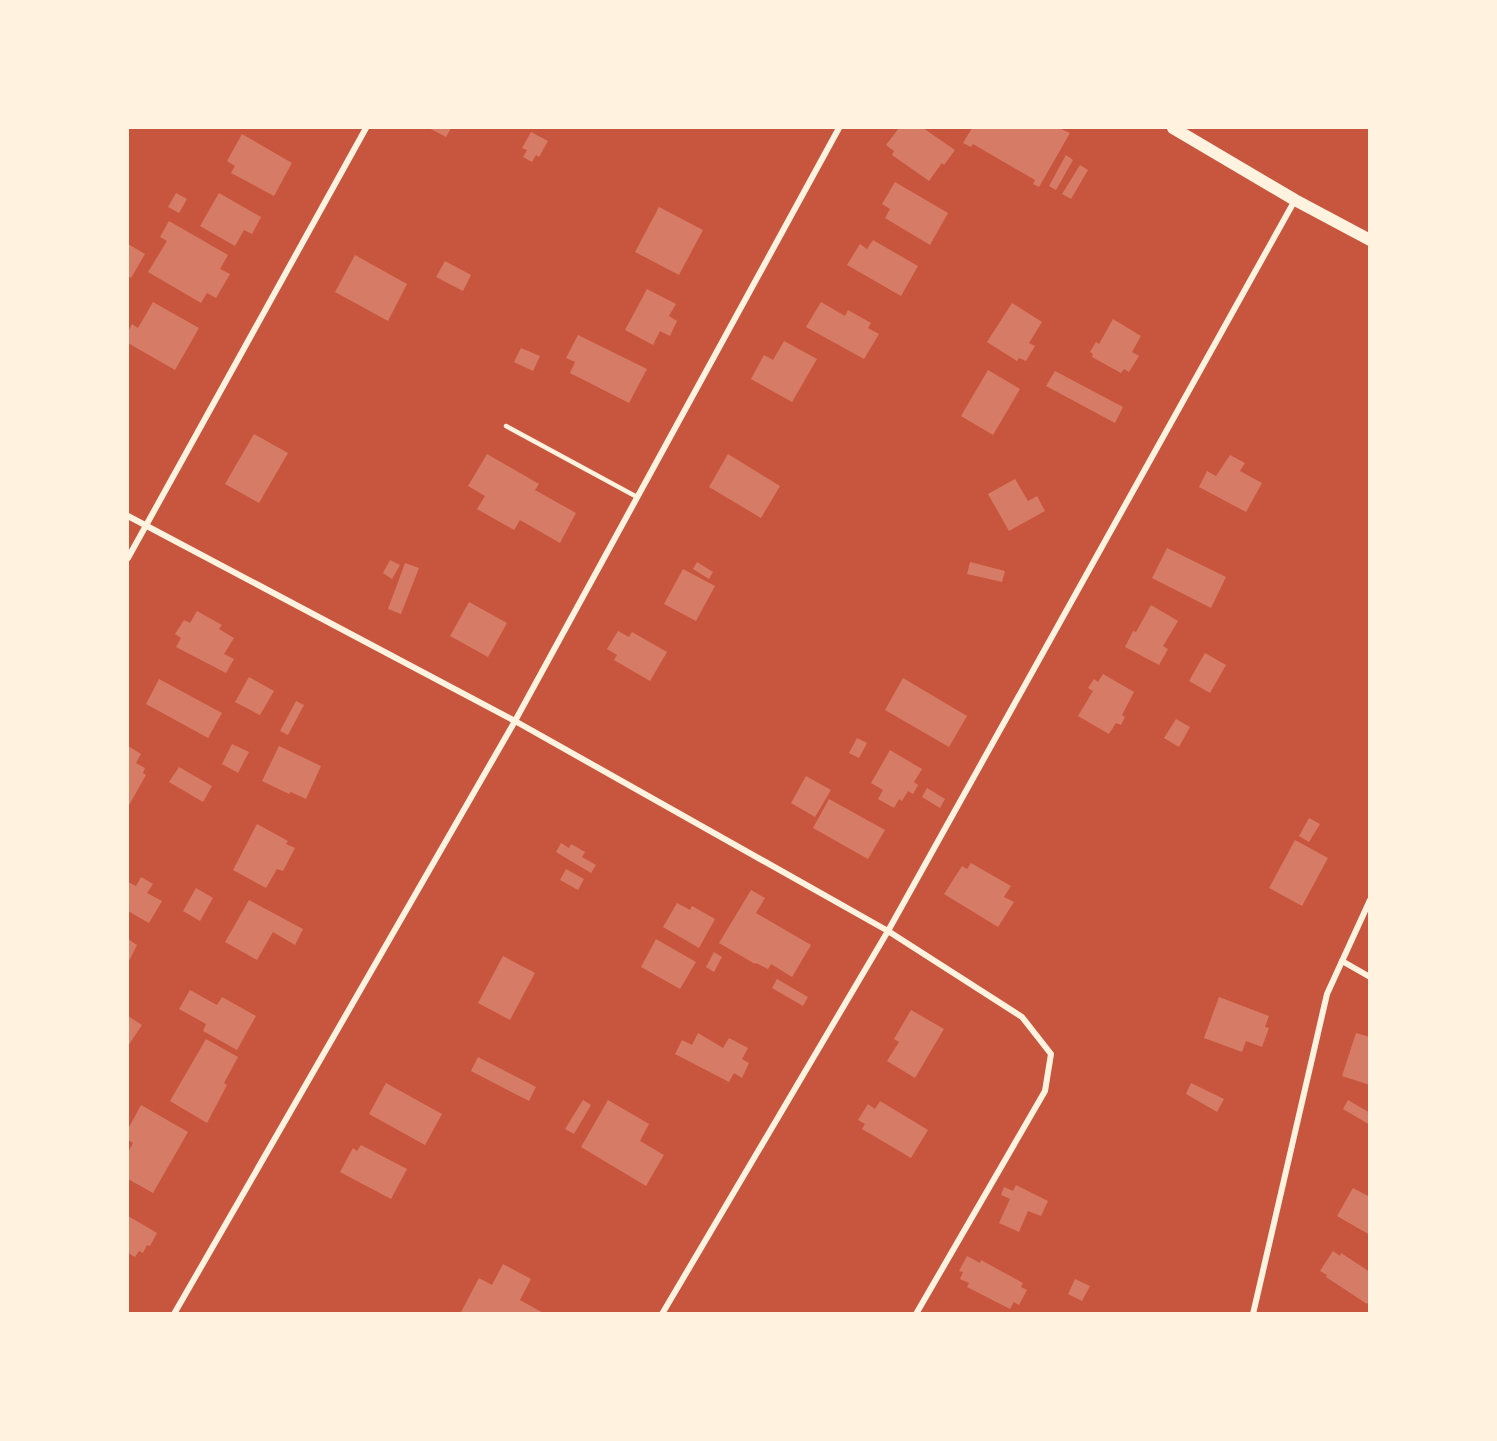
<svg xmlns="http://www.w3.org/2000/svg" width="1497" height="1441" font-family="'Noto Sans',sans-serif">
<style>
.building{fill:#d67c66}
.lines{fill:none;stroke-linecap:round;stroke-linejoin:round}
.service{stroke:#fff3e0;stroke-width:4.5}
.minor{stroke:#fff3e0;stroke-width:6}
.secondary{stroke:#fff3e0;stroke-width:12}
</style>
<rect width="100%" height="100%" fill="#c8553d"/>
<g class="building">
<polygon points="429,128 451,128 446,137"/>
<polygon points="899,128 923,128 955,150 944,165 942,163 929,181 892,155 894,151 886,145"/>
<polygon points="972,128 1059,128 1070,133 1039,187 1033,184 1035,180 973,144 971,147 963,143"/>
<polygon points="531,132 548,141 539,157 536,155 532,162 523,157 527,150 522,148"/>
<polygon points="242,134 292,163 274,196 231,173 235,166 227,161"/>
<polygon points="1066,155 1073,160 1056,190 1049,186"/>
<polygon points="1080,165 1088,170 1071,199 1062,194"/>
<polygon points="895,182 948,213 930,245 885,218 890,209 882,204"/>
<polygon points="176,193 187,199 179,213 168,207"/>
<polygon points="219,193 261,217 252,234 244,230 235,246 200,226"/>
<polygon points="659,207 703,230 679,275 635,252"/>
<polygon points="169,221 228,255 220,269 230,274 216,298 207,293 201,303 148,272 167,241 160,237"/>
<polygon points="873,240 918,266 901,296 847,265 860,244 867,249"/>
<polygon points="128,244 145,254 131,278 128,276"/>
<polygon points="355,255 407,284 388,321 335,292"/>
<polygon points="445,261 471,275 463,291 436,277"/>
<polygon points="647,289 676,304 669,316 677,321 670,336 660,331 653,345 625,330"/>
<polygon points="153,302 199,328 175,370 128,343 128,332 132,324 138,328"/>
<polygon points="821,302 845,316 848,310 871,323 868,328 879,334 864,359 806,327"/>
<polygon points="1012,303 1042,322 1029,343 1035,346 1026,361 1019,358 1017,361 987,342"/>
<polygon points="1113,319 1141,336 1132,352 1139,356 1129,372 1124,369 1121,373 1092,357 1093,354 1090,352 1096,342 1099,344"/>
<polygon points="578,335 647,369 629,403 570,373 575,362 566,358"/>
<polygon points="784,341 817,359 792,402 751,379 764,355 773,360"/>
<polygon points="521,348 540,356 533,371 514,362"/>
<polygon points="988,370 1020,389 993,435 961,416"/>
<polygon points="1055,371 1123,407 1115,423 1046,386"/>
<polygon points="254,434 288,453 259,503 225,484"/>
<polygon points="487,454 539,484 535,490 576,513 560,543 520,520 514,530 477,509 485,496 468,486"/>
<polygon points="728,454 780,486 761,518 709,487"/>
<polygon points="1230,455 1245,463 1240,471 1262,483 1246,512 1199,487 1207,471 1216,476"/>
<polygon points="1015,479 1028,501 1037,496 1045,511 1009,531 988,494"/>
<polygon points="1167,548 1226,577 1211,608 1152,578"/>
<polygon points="390,560 400,565 392,579 383,573"/>
<polygon points="697,562 713,572 709,579 693,569"/>
<polygon points="970,562 1005,571 1002,582 967,574"/>
<polygon points="405,563 419,568 401,614 388,609"/>
<polygon points="683,569 715,586 696,621 664,604"/>
<polygon points="469,602 507,623 488,657 450,636"/>
<polygon points="1151,605 1178,621 1163,646 1168,649 1159,665 1125,647 1133,631 1136,632"/>
<polygon points="197,611 222,625 219,629 234,638 224,654 234,659 226,673 176,647 181,638 175,634 184,620 190,623"/>
<polygon points="618,631 629,637 632,632 667,652 650,681 614,660 617,655 607,649"/>
<polygon points="1205,653 1226,665 1210,693 1189,681"/>
<polygon points="1103,674 1134,692 1122,715 1125,717 1121,725 1116,723 1109,734 1078,716 1093,691 1088,688 1094,679 1098,682"/>
<polygon points="249,677 274,691 260,715 235,702"/>
<polygon points="903,678 967,716 949,747 885,710"/>
<polygon points="159,679 222,713 208,738 146,704"/>
<polygon points="296,701 304,705 288,735 280,731"/>
<polygon points="1176,719 1190,727 1179,747 1164,738"/>
<polygon points="857,738 867,743 859,758 849,753"/>
<polygon points="232,744 249,752 238,773 222,764"/>
<polygon points="128,746 141,754 136,763 145,768 143,773 146,775 128,807"/>
<polygon points="279,746 321,766 306,799 291,792 289,794 262,781"/>
<polygon points="890,750 922,769 914,782 918,785 913,794 908,791 902,801 899,799 894,808 878,799 883,790 871,783"/>
<polygon points="179,767 212,786 203,802 169,782"/>
<polygon points="806,776 831,790 815,817 791,803"/>
<polygon points="927,788 945,799 940,808 922,797"/>
<polygon points="829,799 885,830 868,859 813,828"/>
<polygon points="1309,818 1320,824 1309,842 1299,836"/>
<polygon points="257,824 288,841 286,844 295,848 283,871 277,869 266,888 233,870"/>
<polygon points="1295,840 1328,858 1302,906 1269,888"/>
<polygon points="561,843 569,848 571,844 585,852 582,857 596,865 591,873 556,852"/>
<polygon points="971,863 1011,886 1004,897 1014,902 998,927 944,894 962,866 967,869"/>
<polygon points="566,869 584,879 578,890 560,880"/>
<polygon points="141,877 153,884 147,893 162,901 149,923 128,911 128,882 136,886"/>
<polygon points="196,888 213,898 200,921 183,911"/>
<polygon points="751,890 765,898 756,913 811,945 792,977 771,964 768,969 756,963 755,964 719,943"/>
<polygon points="249,900 303,929 295,945 273,932 257,960 225,942"/>
<polygon points="677,903 690,910 692,906 715,919 699,948 663,927"/>
<polygon points="128,939 137,945 128,963"/>
<polygon points="656,939 696,962 680,989 641,967"/>
<polygon points="714,952 722,957 714,972 706,967"/>
<polygon points="503,956 535,973 510,1020 478,1003"/>
<polygon points="777,979 808,997 803,1006 772,988"/>
<polygon points="190,990 217,1005 222,997 256,1016 237,1050 203,1031 206,1024 179,1009"/>
<polygon points="1219,997 1269,1016 1265,1027 1269,1028 1262,1047 1246,1041 1242,1052 1204,1038"/>
<polygon points="911,1010 944,1029 915,1078 887,1061 899,1042 894,1039"/>
<polygon points="128,1016 142,1025 128,1046"/>
<polygon points="698,1033 723,1048 729,1038 748,1048 742,1059 749,1063 742,1078 734,1073 729,1082 675,1054 682,1040 692,1045"/>
<polygon points="1356,1033 1370,1037 1370,1085 1342,1076"/>
<polygon points="206,1039 238,1057 224,1083 227,1085 207,1123 170,1101"/>
<polygon points="478,1057 536,1087 529,1101 471,1071"/>
<polygon points="386,1083 442,1114 425,1145 369,1114"/>
<polygon points="1191,1083 1224,1099 1217,1112 1186,1094"/>
<polygon points="583,1100 591,1105 574,1134 565,1129"/>
<polygon points="608,1100 649,1124 640,1141 664,1155 646,1186 581,1147"/>
<polygon points="1348,1100 1370,1113 1370,1125 1343,1109"/>
<polygon points="880,1101 928,1130 911,1158 862,1129 865,1124 858,1120 868,1104 875,1109"/>
<polygon points="141,1105 188,1132 153,1193 128,1179 128,1152 133,1143 128,1140 128,1129"/>
<polygon points="361,1145 407,1169 391,1199 340,1172 353,1148 357,1151"/>
<polygon points="1016,1185 1048,1201 1041,1216 1028,1211 1019,1232 999,1223 1010,1199 1001,1195 1004,1187 1013,1191"/>
<polygon points="1353,1188 1370,1197 1370,1235 1337,1216"/>
<polygon points="128,1216 157,1233 150,1246 147,1245 143,1253 139,1251 135,1257 128,1253"/>
<polygon points="1333,1251 1340,1256 1341,1253 1370,1272 1370,1300 1367,1304 1326,1277 1327,1275 1320,1271"/>
<polygon points="967,1256 980,1263 981,1260 1023,1283 1021,1287 1027,1290 1019,1305 1014,1302 1010,1309 967,1287 969,1283 960,1279 963,1272 959,1271"/>
<polygon points="503,1264 531,1279 520,1300 545,1314 460,1314 479,1278 492,1285"/>
<polygon points="1075,1279 1090,1286 1082,1301 1068,1294"/>
</g>
<g class="lines">
<polyline class="service" points="506,426 637,497"/>
<g class="minor">
<polyline points="128,516 515,721 888,931 1022,1017 1051,1054 1045,1091 916,1314"/>
<polyline points="128,558 366,128"/>
<polyline points="1342,961 1370,977"/>
<polyline points="174,1314 515,721 839,128"/>
<polyline points="662,1314 888,931 1295,200"/>
<polyline points="1253,1314 1327,994 1370,900"/>
</g>
<polyline class="secondary" points="1173,128 1295,200 1370,240"/>
</g>
<rect width="1497" height="1441" fill="none" stroke="#fff3e0" stroke-width="258"/>
</svg>
